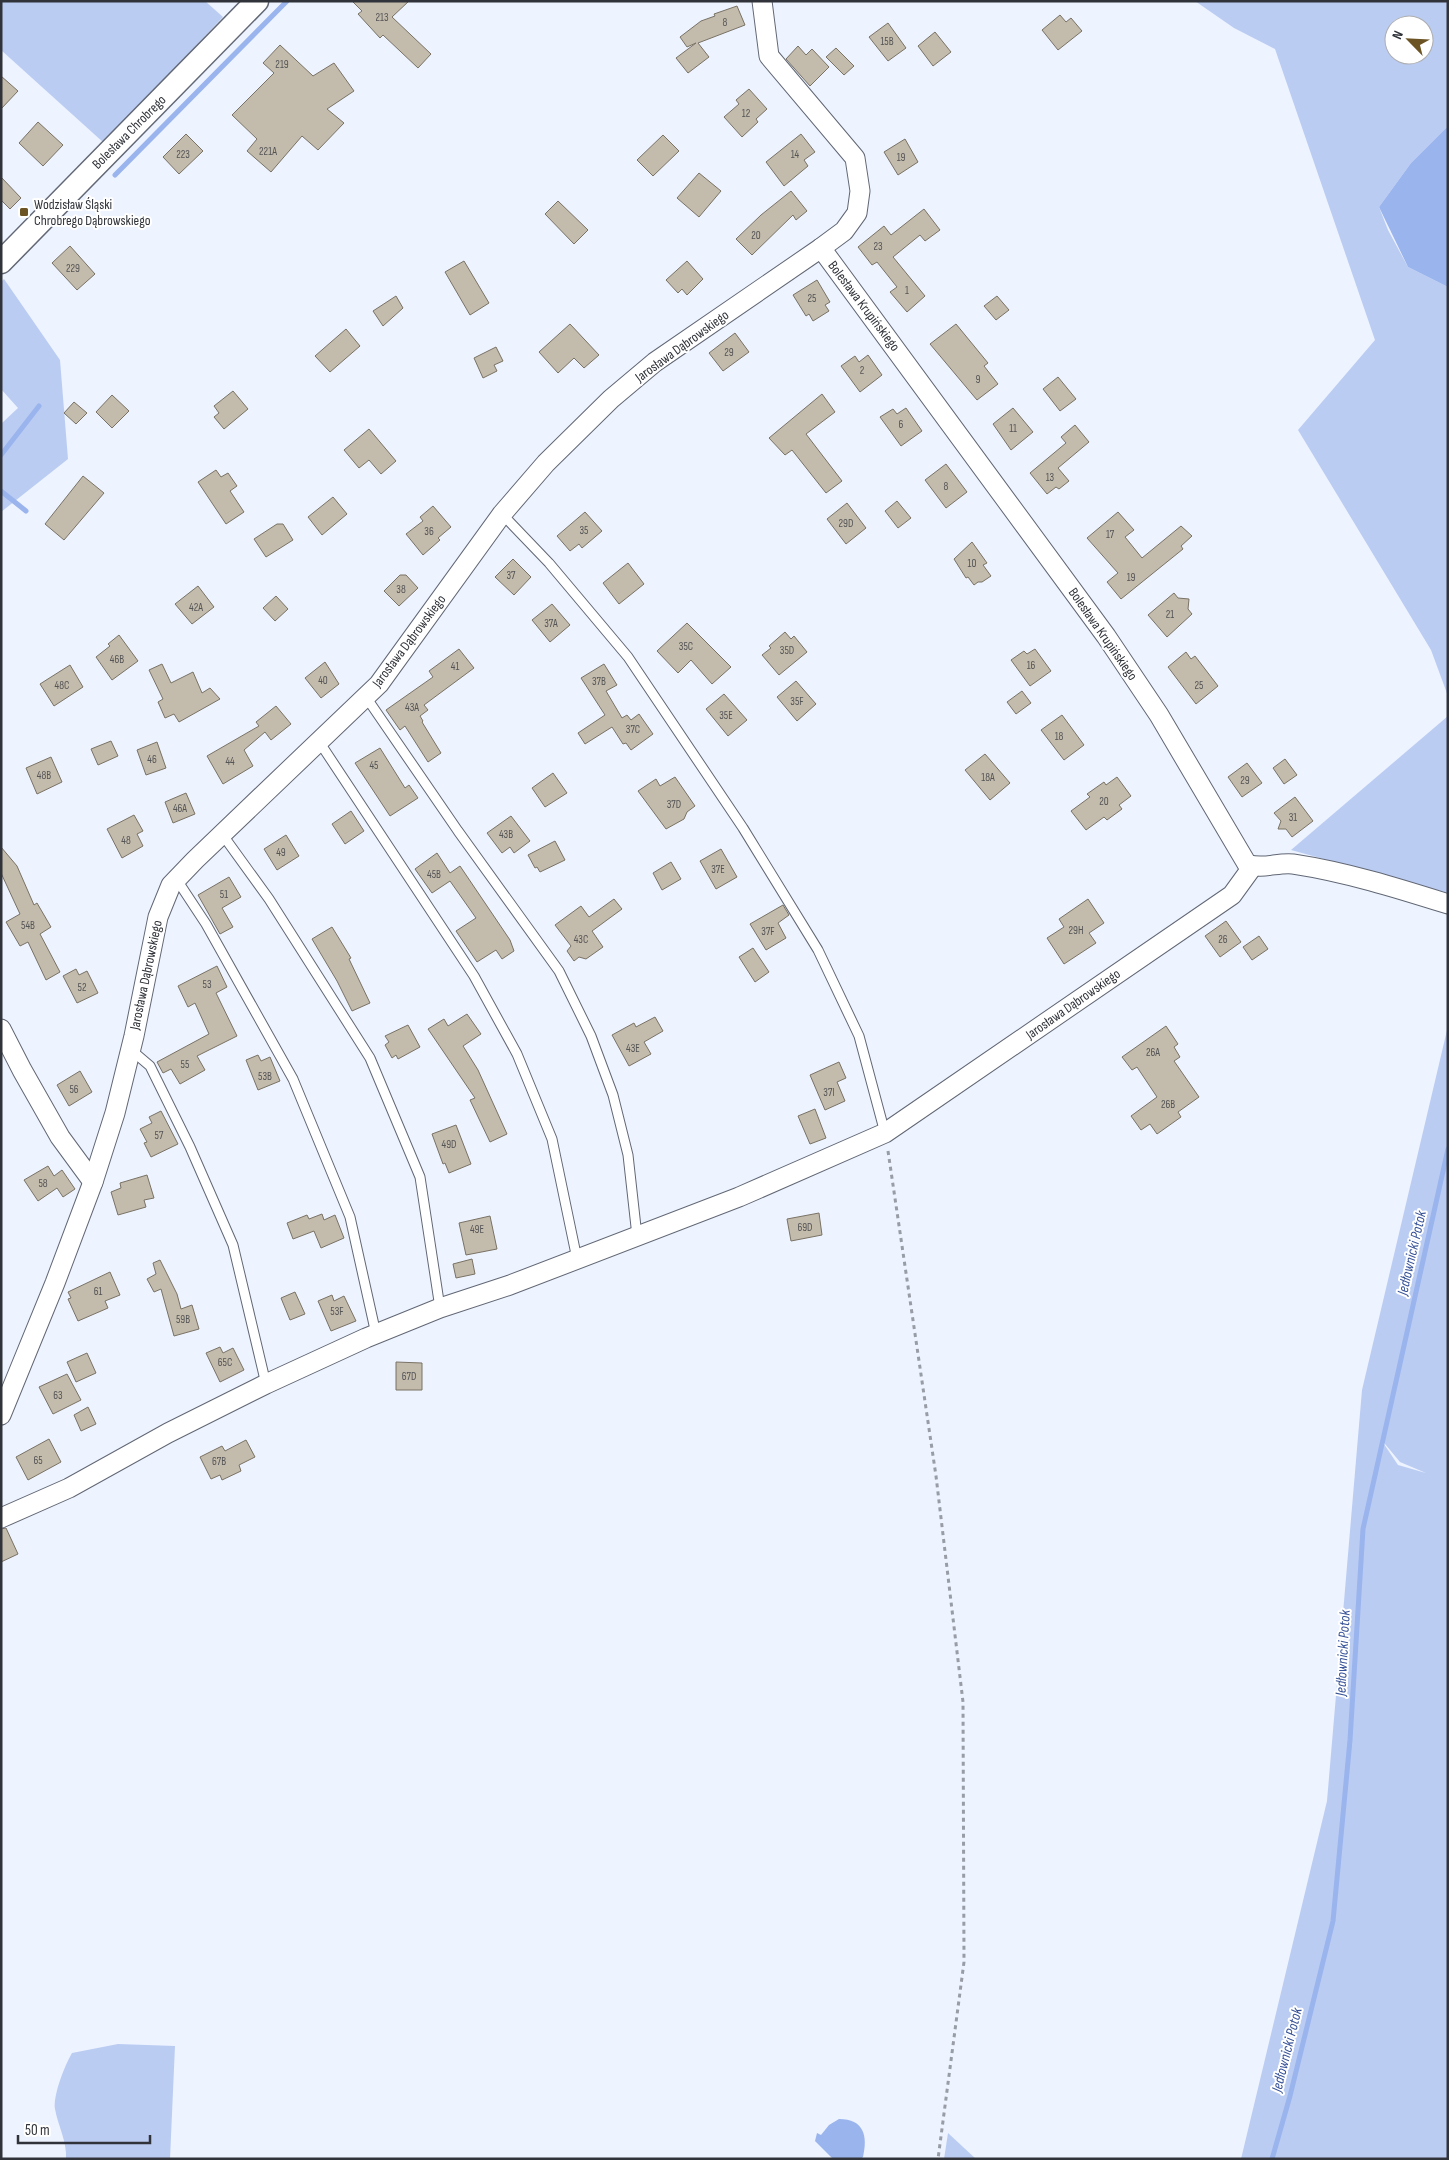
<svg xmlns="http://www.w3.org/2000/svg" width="1449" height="2160" font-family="'Sofia Sans Condensed',sans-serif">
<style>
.green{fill:#bbccf3;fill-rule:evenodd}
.water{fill:#9ab4ed}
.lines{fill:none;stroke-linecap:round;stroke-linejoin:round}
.stream{stroke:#9ab4ed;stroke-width:5}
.building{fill:#c3bbac;stroke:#797265}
.service-casing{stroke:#616774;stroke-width:11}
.minor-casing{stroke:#616774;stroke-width:21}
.tertiary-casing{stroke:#616774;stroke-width:25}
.path{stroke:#979ca5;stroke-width:3;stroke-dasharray:4 4;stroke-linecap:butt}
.service{stroke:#fff;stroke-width:9}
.minor{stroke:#fff;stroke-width:19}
.tertiary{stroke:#fff;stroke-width:22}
.poi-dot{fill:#6b5323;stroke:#fff;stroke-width:2}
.labels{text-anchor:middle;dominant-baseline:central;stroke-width:4;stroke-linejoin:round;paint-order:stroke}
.number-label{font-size:11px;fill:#555556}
.street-label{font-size:14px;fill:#303339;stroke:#fff}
.poi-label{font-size:14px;fill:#303339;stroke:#fff;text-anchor:start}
.water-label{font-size:15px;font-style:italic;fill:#375297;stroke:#fff}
</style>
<rect width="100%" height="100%" fill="#edf3ff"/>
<g class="green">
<polygon points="1,1 205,1 223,17 104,143 1,50"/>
<path d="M 1195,1 L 1448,1 L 1448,126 L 1411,163 L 1379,207 L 1388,230 L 1408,267 L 1448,287 L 1448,696 L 1431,650 L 1298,430 L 1375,340 L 1275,49 L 1234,28 ZM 1394,25 L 1424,25 L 1424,55 L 1394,55 Z"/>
<polygon points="4,279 60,360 68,459 1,512 1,424 18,408 1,389 1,282"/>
<polygon points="1448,716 1448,893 1291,850"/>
<path d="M 1448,1026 L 1448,2159 L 1241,2159 L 1327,1801 L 1362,1390 ZM 1380,1438 L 1400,1462 L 1426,1473 L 1398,1465 Z"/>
<path d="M 118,2044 L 175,2046 L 170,2159 L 66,2159 C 67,2141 58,2126 55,2109 C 53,2095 65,2065 72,2053 Z"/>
<polygon points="948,2133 976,2159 944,2159"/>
</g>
<g class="water">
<polygon points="1448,126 1448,287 1408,267 1379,207 1411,163"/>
<path d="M 839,2119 C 864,2119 868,2136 863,2157 L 861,2159 L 833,2159 L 815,2141 L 817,2133 L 821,2135 L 829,2125 Z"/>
</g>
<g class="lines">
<g class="stream">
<polyline points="115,175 287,1"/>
<polyline points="1,455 39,406"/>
<polyline points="1,491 26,511"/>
<polyline points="1272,2159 1290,2096 1333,1921 1350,1740 1363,1529 1448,1149"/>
</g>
</g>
<g class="building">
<polygon points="352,1 409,1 392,17 431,54 418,68 383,35 380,38 358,14 362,11"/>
<polygon points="737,6 745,25 698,43 709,57 688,73 676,58 696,43 687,47 680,37 701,21 715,16 714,14"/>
<polygon points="1060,15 1066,22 1071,18 1082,31 1058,50 1042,30"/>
<polygon points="888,23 906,48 888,61 869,37"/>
<polygon points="935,32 951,52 933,66 918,46"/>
<polygon points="280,45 313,76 334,63 354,91 327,109 344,123 318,150 302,136 271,172 247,151 257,139 232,115 274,73 263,63"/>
<polygon points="798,46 806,55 812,49 829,67 810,86 786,59"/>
<polygon points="836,48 854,66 844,75 826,57"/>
<polygon points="1,76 18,91 1,109"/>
<polygon points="749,89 767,109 756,119 758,122 742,137 724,117 739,104 736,100"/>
<polygon points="38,122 63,145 43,166 19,143"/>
<polygon points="186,134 203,151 179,174 163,157"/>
<polygon points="801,134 815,152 804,160 808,166 784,186 766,162"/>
<polygon points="663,135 679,151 653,176 637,160"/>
<polygon points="905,139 918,162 898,175 884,152"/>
<polygon points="699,173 721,191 699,217 677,198"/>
<polygon points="1,177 21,198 10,209 1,200"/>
<polygon points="791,191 807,211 796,220 793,215 752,255 736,239 761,215"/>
<polygon points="558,201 588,230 574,244 545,214"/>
<polygon points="924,209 940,230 925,241 920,235 893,257 925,296 907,312 890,292 897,287 877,262 872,265 858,247 884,226 891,235"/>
<polygon points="70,246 95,274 77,290 52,263"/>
<polygon points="464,261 489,303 470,315 445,272"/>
<polygon points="687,261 703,279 687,295 682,289 678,293 666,280"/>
<polygon points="817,280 830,302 825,305 829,311 813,321 809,314 806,316 793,295"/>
<polygon points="396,296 403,308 383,326 373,311"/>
<polygon points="997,296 1009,310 996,320 984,306"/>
<polygon points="570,324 599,355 584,368 574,358 558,373 539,352"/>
<polygon points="956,324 988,363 984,366 998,384 977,400 930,344"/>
<polygon points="346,329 360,346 330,372 315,356"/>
<polygon points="735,333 749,352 723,371 709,353"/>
<polygon points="496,347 503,361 494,365 497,371 483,378 474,358"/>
<polygon points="868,355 882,375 860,392 841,366 855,356 859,362"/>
<polygon points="1058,377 1076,399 1060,411 1043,389"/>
<polygon points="233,391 248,409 224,429 214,417 219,413 214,406"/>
<polygon points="822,394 835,412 806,434 842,481 826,493 792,450 785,455 769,438"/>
<polygon points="112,395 129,411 112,428 96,412"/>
<polygon points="74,402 87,413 76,424 64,413"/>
<polygon points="906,408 922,431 901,446 880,417 893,409 897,414"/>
<polygon points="1013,408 1033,432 1011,450 993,424"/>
<polygon points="1075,425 1089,442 1058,468 1069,481 1059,489 1056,487 1047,494 1030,473 1066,443 1061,437"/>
<polygon points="369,429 396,461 381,474 369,460 359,468 344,450"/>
<polygon points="946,464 967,492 946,508 925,480"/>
<polygon points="216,470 221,477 228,473 237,486 230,491 244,512 226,524 198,482"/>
<polygon points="83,476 104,493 64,540 45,524"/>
<polygon points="333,497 347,514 322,535 308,517"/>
<polygon points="897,501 911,518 898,528 885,511"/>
<polygon points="847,503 866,528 846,544 827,519"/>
<polygon points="433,506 451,527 438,538 440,540 423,555 406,534 423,521 420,517"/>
<polygon points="585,512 602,531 582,548 579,544 570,551 557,536"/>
<polygon points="1118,512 1134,530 1125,537 1142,558 1181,526 1192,536 1181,546 1183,549 1121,599 1107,582 1118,573 1087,538"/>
<polygon points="277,524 283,524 293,540 266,557 254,539"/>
<polygon points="972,542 987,563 983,565 991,576 982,582 978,582 974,585 968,577 966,578 954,559"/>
<polygon points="513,559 531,577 514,595 495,577"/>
<polygon points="628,563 644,584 619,604 603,583"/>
<polygon points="400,575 406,575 418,588 399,606 384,591"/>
<polygon points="198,586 214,607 192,624 175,604"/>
<polygon points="1174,593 1178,598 1189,599 1188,609 1192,614 1167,637 1148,615"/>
<polygon points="276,596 288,609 275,621 263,608"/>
<polygon points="552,604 570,625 550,642 532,620"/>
<polygon points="687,623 731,667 712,684 691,660 678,673 657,651"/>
<polygon points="785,632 791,639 794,636 807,652 779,675 762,655 771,648 769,646"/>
<polygon points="119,635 138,661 112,680 96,657 110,646 108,644"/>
<polygon points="459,649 474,668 424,705 428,710 420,716 423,721 422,722 441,753 428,762 405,726 400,730 386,710 433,677 429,671"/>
<polygon points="1035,649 1051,671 1030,686 1011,660 1024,651 1027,654"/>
<polygon points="1186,652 1191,659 1195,656 1218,686 1196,704 1168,667"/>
<polygon points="325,662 339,684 321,698 305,678"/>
<polygon points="162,664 171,683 193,672 202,693 210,688 220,699 179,722 174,714 165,718 158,702 163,699 149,670"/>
<polygon points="604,664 617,685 606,691 622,718 627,715 631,720 639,714 653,734 631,750 626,743 623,744 612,727 585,744 578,733 605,715 581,678"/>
<polygon points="70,665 83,687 54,706 40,684"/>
<polygon points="796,681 816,704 797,721 777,697"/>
<polygon points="1022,691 1031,703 1016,714 1007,702"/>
<polygon points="724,694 747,720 728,736 706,709"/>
<polygon points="276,706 291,724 271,740 265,732 244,750 253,766 223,784 207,756 259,726 256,722"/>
<polygon points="1062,715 1084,745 1064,760 1041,730"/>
<polygon points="111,741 118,756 98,765 91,749"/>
<polygon points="157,742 166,768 146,775 137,750"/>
<polygon points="380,748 405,788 409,785 418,798 390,816 355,763"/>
<polygon points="985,754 1010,783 990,800 965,770"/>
<polygon points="51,757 62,782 37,794 26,768"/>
<polygon points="1285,759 1297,775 1284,784 1273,768"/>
<polygon points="1247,763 1262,783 1242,797 1228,777"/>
<polygon points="553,773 567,793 545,807 532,788"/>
<polygon points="675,777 695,806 687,812 684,819 666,829 638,791 656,779 660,786"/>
<polygon points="1117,777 1131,796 1119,805 1122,809 1107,820 1104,817 1086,830 1071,811 1090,797 1087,794 1104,782 1106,785"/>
<polygon points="186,793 195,814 173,823 165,802"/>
<polygon points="1295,797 1313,821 1292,837 1286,829 1278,829 1281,821 1274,813"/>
<polygon points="351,811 364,831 345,844 332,824"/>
<polygon points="134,815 143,831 137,834 143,846 122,858 107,829"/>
<polygon points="511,816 530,841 514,853 510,847 502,853 487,833"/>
<polygon points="286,835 299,856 277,870 264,849"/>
<polygon points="555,841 565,860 540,872 537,867 535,868 528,855"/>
<polygon points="1,847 17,866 34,905 37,903 51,927 40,934 60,972 46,980 28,942 20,946 6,922 20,914 1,873"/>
<polygon points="721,849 737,877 716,889 700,861"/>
<polygon points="437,853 450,873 460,866 510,940 514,951 502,959 496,950 477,962 456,931 476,918 450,881 432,893 415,869"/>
<polygon points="671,862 681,879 662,890 653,873"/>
<polygon points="229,877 241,897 222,908 233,927 220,934 198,895"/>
<polygon points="614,899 622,909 592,931 603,947 586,959 579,957 574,961 567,951 571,946 555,925 581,906 589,917"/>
<polygon points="1088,899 1104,923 1089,933 1096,943 1064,964 1047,938 1064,927 1059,919"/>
<polygon points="783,905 789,915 778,923 786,938 766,950 750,924"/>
<polygon points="1226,921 1241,942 1220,957 1205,936"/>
<polygon points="332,927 351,958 349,959 370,1003 352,1011 337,981 312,939"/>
<polygon points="1259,936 1268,949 1252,960 1243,947"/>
<polygon points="753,948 769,972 755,982 739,957"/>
<polygon points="217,966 227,987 216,993 237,1036 197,1056 205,1070 180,1084 171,1069 163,1073 157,1062 209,1034 195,1003 188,1007 178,986"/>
<polygon points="76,969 79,975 87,971 98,993 77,1003 63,976"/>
<polygon points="467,1014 481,1034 463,1046 478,1070 507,1134 490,1142 470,1100 475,1098 428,1029 444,1019 448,1026"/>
<polygon points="655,1017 663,1031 644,1042 651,1054 629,1066 612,1035 634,1023 636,1027"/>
<polygon points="408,1025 420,1047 398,1059 396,1055 392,1058 385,1045 389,1042 385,1036"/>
<polygon points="1166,1026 1178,1044 1174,1047 1180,1057 1174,1061 1199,1097 1178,1112 1181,1117 1157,1134 1150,1124 1141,1130 1131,1116 1157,1097 1137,1067 1132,1070 1122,1057"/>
<polygon points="258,1055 261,1061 270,1057 280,1081 258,1090 246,1060"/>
<polygon points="839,1062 846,1078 837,1082 845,1101 825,1110 810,1075"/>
<polygon points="80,1071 92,1092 69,1106 57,1085"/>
<polygon points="815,1109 826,1138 810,1144 798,1116"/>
<polygon points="161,1111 178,1144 151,1157 144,1143 147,1142 140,1129 152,1123 149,1117"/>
<polygon points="456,1125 471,1164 449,1173 445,1163 443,1164 432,1134"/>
<polygon points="48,1166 54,1176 62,1170 75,1189 63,1197 57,1188 38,1201 24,1180"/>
<polygon points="147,1175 154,1198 144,1200 146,1207 118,1215 111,1192 121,1188 120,1183"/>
<polygon points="819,1213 822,1235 791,1241 787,1219"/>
<polygon points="322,1214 324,1220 335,1215 344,1238 321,1248 314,1231 293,1239 287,1223 307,1215 309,1219"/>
<polygon points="490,1216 497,1249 466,1255 459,1223"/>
<polygon points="472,1259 475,1274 456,1278 453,1264"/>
<polygon points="160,1260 177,1294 181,1309 192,1305 199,1329 174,1336 161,1289 154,1292 147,1279 156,1274 153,1263"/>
<polygon points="110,1272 120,1295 105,1301 108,1308 78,1321 68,1299 71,1298 68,1292"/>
<polygon points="295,1292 305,1314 290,1320 281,1298"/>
<polygon points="332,1295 334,1301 344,1296 356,1321 331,1331 318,1301"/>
<polygon points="220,1347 223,1353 233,1348 244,1370 220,1382 206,1353"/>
<polygon points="87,1353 96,1373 76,1382 67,1362"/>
<polygon points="396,1362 422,1363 422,1390 396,1390"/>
<polygon points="67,1374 81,1400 53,1414 39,1387"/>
<polygon points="88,1407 96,1424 81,1431 74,1415"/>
<polygon points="49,1439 61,1462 28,1480 16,1457"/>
<polygon points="246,1440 255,1457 239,1465 241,1471 222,1480 220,1475 211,1479 200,1457 222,1446 225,1451"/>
<polygon points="6,1528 18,1554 1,1562 1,1529"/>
</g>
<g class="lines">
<g class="service-casing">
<g id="service">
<polyline points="502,514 549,563 628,657 743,828 818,950 859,1036 885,1133"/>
<polyline points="366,697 458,831 559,971 591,1036 613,1095 628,1155 637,1236"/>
<polyline points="320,743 474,976 517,1054 552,1139 577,1259"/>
<polyline points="222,834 269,899 370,1058 420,1177 440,1308"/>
<polyline points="177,880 206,924 293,1079 350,1217 376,1334"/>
<polyline points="130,1049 150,1066 190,1147 233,1245 266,1384"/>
</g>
</g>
<g class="minor-casing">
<g id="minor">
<path d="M 821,248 L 1106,636 L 1159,715 L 1247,864 C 1262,870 1278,862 1293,864 C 1346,872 1397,888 1448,904"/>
<polyline points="1,1029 22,1070 60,1137 93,1182"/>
<polyline points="1,1415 55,1283 93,1182 115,1113 134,1036 158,917 171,885 195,860 379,684 502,514 546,463 611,399 655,362 821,248 844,231 857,213 860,191 855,158 769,56 762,1"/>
<polyline points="1,1518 69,1488 168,1433 266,1384 366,1338 440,1308 510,1285 739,1197 885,1133 1232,895 1253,866"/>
</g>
</g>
<g class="tertiary-casing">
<polyline id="tertiary" points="1,262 257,1"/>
</g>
<polyline class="path" points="888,1151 936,1476 963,1702 964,1962 938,2159"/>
<use href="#service" class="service"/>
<use href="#minor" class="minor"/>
<use href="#tertiary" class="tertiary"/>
</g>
<rect class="poi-dot" x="19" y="207" width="10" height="10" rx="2.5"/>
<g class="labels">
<g class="number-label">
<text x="382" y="17">213</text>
<text x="725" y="22">8</text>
<text x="887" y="41">15B</text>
<text x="282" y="64">219</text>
<text x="746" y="113">12</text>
<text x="268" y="151">221A</text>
<text x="183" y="154">223</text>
<text x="795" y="154">14</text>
<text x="901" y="157">19</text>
<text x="756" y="235">20</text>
<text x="878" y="246">23</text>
<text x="73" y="268">229</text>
<text x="907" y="290">1</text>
<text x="812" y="298">25</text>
<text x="729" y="352">29</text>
<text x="862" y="370">2</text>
<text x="978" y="379">9</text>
<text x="901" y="424">6</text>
<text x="1013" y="428">11</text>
<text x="1050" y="477">13</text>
<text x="946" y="486">8</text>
<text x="846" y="523">29D</text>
<text x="584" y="530">35</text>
<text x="429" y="531">36</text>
<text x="1110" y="534">17</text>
<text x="972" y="563">10</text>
<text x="511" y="575">37</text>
<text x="1131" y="577">19</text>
<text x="401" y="589">38</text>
<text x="196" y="607">42A</text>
<text x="1170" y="614">21</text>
<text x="551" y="623">37A</text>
<text x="686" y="646">35C</text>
<text x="787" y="650">35D</text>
<text x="117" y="659">46B</text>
<text x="1031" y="665">16</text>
<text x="455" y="666">41</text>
<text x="323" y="680">40</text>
<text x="599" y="681">37B</text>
<text x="62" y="685">48C</text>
<text x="1199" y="685">25</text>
<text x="797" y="701">35F</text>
<text x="412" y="707">43A</text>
<text x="726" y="715">35E</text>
<text x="633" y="729">37C</text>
<text x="1059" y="736">18</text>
<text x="152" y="759">46</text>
<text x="230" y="761">44</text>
<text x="374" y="765">45</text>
<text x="44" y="775">48B</text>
<text x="988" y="777">18A</text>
<text x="1245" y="780">29</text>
<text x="1104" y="801">20</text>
<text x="674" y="804">37D</text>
<text x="180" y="808">46A</text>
<text x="1293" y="817">31</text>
<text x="506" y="834">43B</text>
<text x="126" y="840">48</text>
<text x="281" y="852">49</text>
<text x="718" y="869">37E</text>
<text x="434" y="874">45B</text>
<text x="224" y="894">51</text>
<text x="28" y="925">54B</text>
<text x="1076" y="930">29H</text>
<text x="768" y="931">37F</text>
<text x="581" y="939">43C</text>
<text x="1223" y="939">26</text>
<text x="207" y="984">53</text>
<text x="82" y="987">52</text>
<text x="633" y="1048">43E</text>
<text x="1153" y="1052">26A</text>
<text x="185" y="1064">55</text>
<text x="265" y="1076">53B</text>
<text x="74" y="1089">56</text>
<text x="829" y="1092">37I</text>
<text x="1168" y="1104">26B</text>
<text x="159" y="1135">57</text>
<text x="449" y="1144">49D</text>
<text x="43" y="1183">58</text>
<text x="805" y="1227">69D</text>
<text x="477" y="1229">49E</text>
<text x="98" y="1291">61</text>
<text x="337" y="1311">53F</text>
<text x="183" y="1319">59B</text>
<text x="225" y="1362">65C</text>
<text x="409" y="1376">67D</text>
<text x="58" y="1395">63</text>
<text x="38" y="1460">65</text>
<text x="219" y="1461">67B</text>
</g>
<g class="street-label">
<text transform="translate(129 132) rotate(-45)">Bolesława Chrobrego</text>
<text transform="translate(864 306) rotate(53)">Bolesława Krupińskiego</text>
<text transform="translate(682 346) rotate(-36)">Jarosława Dąbrowskiego</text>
<text transform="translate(1103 634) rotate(55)">Bolesława Krupińskiego</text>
<text transform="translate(409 641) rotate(-53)">Jarosława Dąbrowskiego</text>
<text transform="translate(146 975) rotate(-78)">Jarosława Dąbrowskiego</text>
<text transform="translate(1073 1004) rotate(-35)">Jarosława Dąbrowskiego</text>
</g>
<g class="poi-label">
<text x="34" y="204">Wodzisław Śląski<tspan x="34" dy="16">Chrobrego Dąbrowskiego</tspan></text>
</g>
<g class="water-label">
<text transform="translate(1412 1253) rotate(-77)">Jedłownicki Potok</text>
<text transform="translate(1343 1653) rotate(-87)">Jedłownicki Potok</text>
<text transform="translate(1287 2050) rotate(-76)">Jedłownicki Potok</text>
</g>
</g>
<rect width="1449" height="2160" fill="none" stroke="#303339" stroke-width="5"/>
<g transform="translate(1409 40) rotate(294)"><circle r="24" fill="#ffffff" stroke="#acadb0"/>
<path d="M0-4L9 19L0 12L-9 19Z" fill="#6b5323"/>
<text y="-8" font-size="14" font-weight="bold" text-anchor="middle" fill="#303339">N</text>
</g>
<path d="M18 2135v8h132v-8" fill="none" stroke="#303339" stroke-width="2.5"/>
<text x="25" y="2135" font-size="15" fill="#303339" stroke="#ffffff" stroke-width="4" paint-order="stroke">50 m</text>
</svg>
